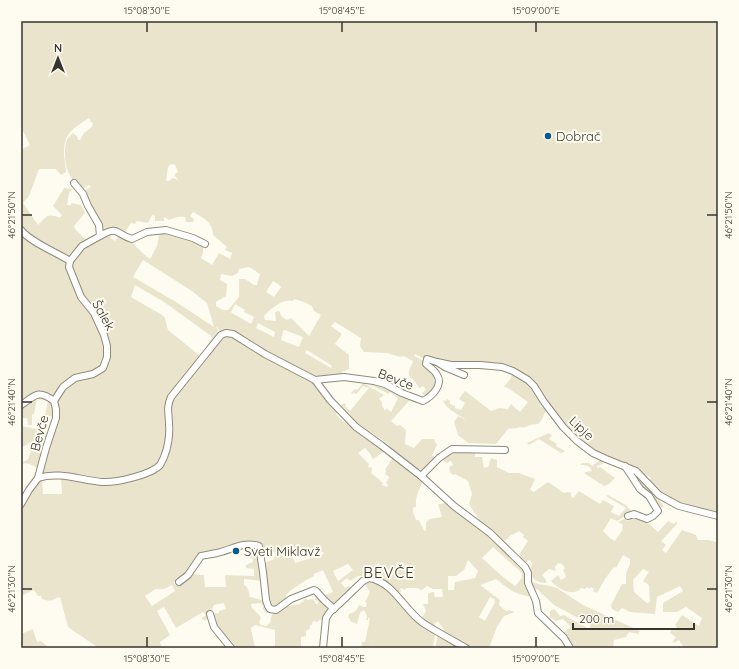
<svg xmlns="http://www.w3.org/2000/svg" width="739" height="669" font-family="Quicksand,sans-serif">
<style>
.green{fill:#ebe4cd;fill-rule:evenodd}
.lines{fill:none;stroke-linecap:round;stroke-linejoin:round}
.minor-casing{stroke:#8f8b7a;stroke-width:8}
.minor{stroke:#fff;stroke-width:6}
.ticks{fill:none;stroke:#37352f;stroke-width:1.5}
.poi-dot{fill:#065a8c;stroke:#fefbf1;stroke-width:1.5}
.labels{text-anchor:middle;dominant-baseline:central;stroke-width:4;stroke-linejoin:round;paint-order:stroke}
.poi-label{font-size:13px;fill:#37352f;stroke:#fefbf1;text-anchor:start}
.street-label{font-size:13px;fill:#37352f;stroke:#fefbf1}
.quarter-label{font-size:15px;letter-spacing:1px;fill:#37352f;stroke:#fefbf1}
.neatline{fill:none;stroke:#37352f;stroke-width:1.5}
.ticks-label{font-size:10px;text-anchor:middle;fill:#37352f}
</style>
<rect width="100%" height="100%" fill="#fefbf1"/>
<g class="green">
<path d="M 21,21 L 718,21 L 718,514 C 698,510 671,507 658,488 L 653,487 L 648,482 L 651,478 L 646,475 L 645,477 L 638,470 L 599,454 L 581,441 L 573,434 L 561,420 L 545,400 L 535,384 L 529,378 L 514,369 L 475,363 L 447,363 L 431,358 L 425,359 L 415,354 L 414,356 L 424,361 L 438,378 C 438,386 433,393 426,398 L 422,393 L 426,390 L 423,386 L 419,388 C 411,372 404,382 413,361 L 404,356 L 400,357 L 387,353 L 364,352 L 360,346 L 361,338 L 335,322 L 331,326 L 342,334 L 335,344 L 349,355 L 349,369 L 342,372 L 341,377 L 323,379 L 313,378 L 267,354 L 236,334 L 232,332 L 220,331 L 216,326 L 219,333 L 218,336 L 166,403 L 165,412 L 168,419 L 168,426 L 163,455 L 157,466 L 149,470 L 110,480 L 85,478 L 57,473 L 42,474 L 49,441 L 58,420 L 57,398 L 55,396 L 33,394 L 21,404 L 21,232 L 38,245 L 59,254 L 69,263 L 71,262 L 85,245 L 111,231 L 113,232 L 110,237 L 115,241 L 120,235 L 131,240 L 130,242 C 138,247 142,254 150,259 L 157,246 L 160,231 L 166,231 L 200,241 L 203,243 L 203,253 L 201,258 L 212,265 L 219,253 L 230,259 L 232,253 L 225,250 L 227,247 L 213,235 C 213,222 202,217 193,212 L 190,216 L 194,219 L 193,222 L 186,222 L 185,217 C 179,216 174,218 169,220 L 164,217 L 164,221 L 155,221 L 155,216 L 152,215 L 148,223 L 137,221 L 135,224 L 131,223 L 124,234 C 107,226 116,230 101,233 L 99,222 L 87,202 L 83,191 L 91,187 L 89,185 L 82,189 L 79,187 L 80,185 L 79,183 L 77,184 C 75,182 73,180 71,177 C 65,168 63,150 67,140 C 68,137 71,135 73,133 L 77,136 L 78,140 L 80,140 L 84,133 L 92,127 L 93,123 L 90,121 L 91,120 L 89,118 C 72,129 63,134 64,156 C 65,162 66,167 66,172 L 61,175 L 56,169 L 39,169 L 29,196 L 23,203 L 38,225 C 47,216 47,213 60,218 L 62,215 L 53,206 L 64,188 L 73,189 L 69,193 L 67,205 L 71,205 L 71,203 L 81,205 L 85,213 L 74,226 L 75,229 L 85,239 C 84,245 75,253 70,258 L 66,258 L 54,249 L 40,244 L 22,230 L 21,150 L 30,145 L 21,127 ZM 171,164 L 175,165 L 178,172 L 175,174 L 175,176 L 178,180 L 173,178 L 169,181 L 166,181 L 168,167 ZM 143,260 L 192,291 L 207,303 L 214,327 L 176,302 L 133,277 ZM 249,267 L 260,274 L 257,285 L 254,285 L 245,279 L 239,279 L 239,297 L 228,310 L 223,310 L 216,306 L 216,302 L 226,296 L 227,284 L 220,280 L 221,274 L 232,276 L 238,273 L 239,269 ZM 273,281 L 278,284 L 281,287 L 274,297 L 266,292 ZM 135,285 L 164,302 L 211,336 L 212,338 L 202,354 L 201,355 L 199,355 L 168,330 L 165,318 L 162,315 L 131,297 ZM 294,299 L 304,302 L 312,306 L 314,311 L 321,315 L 309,336 L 291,318 L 287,320 L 282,317 L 279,311 L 275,312 L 276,321 L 265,320 L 264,316 C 272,308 281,299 293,301 ZM 235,304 L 245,310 L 244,312 L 254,317 L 251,324 L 232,313 L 231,312 ZM 258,323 L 275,332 L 274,337 L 256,328 ZM 285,330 L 303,337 L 299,347 L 281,340 L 283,331 ZM 307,350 L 329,364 L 332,366 L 331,368 L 305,353 Z"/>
<path d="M 227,335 L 235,336 L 269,358 L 313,381 L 315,386 L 338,411 L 336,414 L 340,419 L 342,419 L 342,421 L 349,424 L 369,440 L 384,449 L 385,451 L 373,459 L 371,456 L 371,455 L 365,448 L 358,453 L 368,463 L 369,465 L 368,466 L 369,468 L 371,467 L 372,470 L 371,473 L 380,480 L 380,481 L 383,483 L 382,485 L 387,487 L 388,484 L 386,483 L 389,477 L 385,474 L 386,471 L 385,470 L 393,457 L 423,481 C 419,490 415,497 416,507 L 413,508 L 413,512 L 416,520 L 419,520 L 424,530 L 426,531 L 426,523 L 429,519 L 442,517 L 438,504 L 448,503 L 489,532 L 521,564 L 526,574 L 527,584 L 532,596 C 517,596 507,588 496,579 L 480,585 L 500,600 L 499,605 L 506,611 L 509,610 L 515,612 L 504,616 L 497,627 L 489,648 L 469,648 L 442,633 L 444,630 L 438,621 L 434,624 L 437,628 L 436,630 L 423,621 L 422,618 L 426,611 L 423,604 L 428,604 L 428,593 L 434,592 L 435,597 L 443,597 L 442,589 L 433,589 L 427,586 L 422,590 L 416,588 L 406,588 L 405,590 L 401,588 L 400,590 L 402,591 L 399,592 L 373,578 L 380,565 L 378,563 L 367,576 L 358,576 L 350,581 L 347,578 L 341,583 L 345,588 L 349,586 L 353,589 L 335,606 L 333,606 L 321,597 L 333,592 L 323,570 L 314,574 L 314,576 C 306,580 291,589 286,595 L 286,601 C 281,605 277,610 270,608 L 267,601 L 263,564 L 274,559 L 274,557 L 277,555 L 276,552 L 266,554 L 266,557 L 261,558 L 260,549 L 263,545 L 262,544 L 234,545 L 217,552 L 201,555 L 186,575 L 176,578 L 176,581 L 173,582 L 175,585 L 178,586 L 192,573 L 198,575 L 204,575 L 205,587 L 226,587 L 225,575 L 254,576 L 254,569 L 246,568 L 246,565 L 253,562 L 253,559 L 251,558 L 249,546 L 255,546 L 258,549 L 263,581 L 244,579 L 244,585 L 246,586 L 247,588 L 248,589 L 250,597 L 265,601 L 268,609 L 272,611 L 266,613 L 262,608 L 264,607 L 261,603 L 251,604 L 252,608 L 261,617 L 259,623 L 261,625 L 267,626 L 268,624 L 270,623 L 272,614 L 286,604 L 288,606 L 300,604 L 306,598 L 307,600 L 313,599 L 316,604 L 318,604 L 318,601 L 315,600 L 316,594 L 330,608 L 325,620 L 319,620 L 318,622 L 313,621 L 312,625 L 310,625 L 310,629 L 306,631 L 306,636 L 301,637 L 301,648 L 275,648 L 275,630 L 255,625 L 251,628 L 255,648 L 227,648 C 220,638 208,627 211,614 L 219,613 L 219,611 L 226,609 L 224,603 L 214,605 C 212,611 208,613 208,619 L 204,621 L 202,618 L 206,615 L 203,612 L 176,628 L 164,607 L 157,611 L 170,635 L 160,642 L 162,648 L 96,648 L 97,647 L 68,627 L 60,597 C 51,600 52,602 42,599 L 41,596 L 38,596 L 34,590 L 23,595 L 21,591 L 22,584 L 21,579 C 21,562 21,545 21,529 C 21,523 20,515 21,510 C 26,492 37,477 56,476 L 105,484 L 152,475 L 160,469 L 165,458 L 171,430 L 172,421 L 168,406 L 169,403 L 218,341 ZM 61,478 L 62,494 L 43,494 L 42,480 ZM 493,547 L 522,573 L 522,578 L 515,586 L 503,577 L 482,558 ZM 310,548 L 315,551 L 323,552 L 324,554 L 295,563 L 293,557 L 299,555 L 299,550 L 307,550 ZM 468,560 L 478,571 L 475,578 L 455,582 L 454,590 L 448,590 L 448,576 L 456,576 L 464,570 ZM 348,564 L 353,570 L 338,581 L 333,571 ZM 172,585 L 175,591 L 152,606 L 145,596 L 156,589 L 164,589 ZM 490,597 L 494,599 L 495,602 L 485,621 L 479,617 Z"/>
<path d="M 512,372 C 525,380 541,389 540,406 L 547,410 C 543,415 543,420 538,424 C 532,423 524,429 520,427 L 517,428 L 508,429 L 496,444 L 468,443 L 458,435 L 454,422 L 458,416 L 466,420 C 459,414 446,410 443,400 L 446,401 L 447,399 L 450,401 L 450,404 L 455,406 L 455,408 L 461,410 L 465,403 L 459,399 L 465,391 L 491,411 L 499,408 L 508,409 L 511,404 L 520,412 L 528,402 L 508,388 L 504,387 L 511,378 Z"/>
<polygon points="363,383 384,395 379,399 382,402 382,406 384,408 384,410 386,410 386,408 391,412 398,398 390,392 389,394 366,383 382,385 417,402 417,403 409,401 391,421 397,426 400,425 406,430 405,444 414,448 422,439 434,439 437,445 432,455 436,459 423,470 419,469 399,455 385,442 354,421 350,414 341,405 344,403 346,405 345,406 350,411 369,388 363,386 356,394 354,393 352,394 351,393 355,389 357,390"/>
<polygon points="42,397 53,402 54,417 45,415 48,401 37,399 34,414 32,414 32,425 28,425 27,418 23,418 21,407 30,399"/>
<path d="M 21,426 L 45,431 L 47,433 L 45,445 C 38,442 31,441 25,446 L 24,446 L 21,449 Z"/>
<polygon points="549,433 552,435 549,439 557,444 556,446 565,451 564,452 561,453 539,439 529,445 527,443"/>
<polygon points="35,445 41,446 44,448 39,469 30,464 22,463 28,459 31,451 29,449"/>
<path d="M 475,451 L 475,457 L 482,457 L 484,468 L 488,467 L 491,458 L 497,460 L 497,467 L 509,473 L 519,473 L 535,479 L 530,490 L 534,492 L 548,482 L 564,493 L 568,492 L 571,493 L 571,496 L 573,498 L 579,491 L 600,504 L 603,500 L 614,506 L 611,512 L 619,516 L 626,508 L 606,496 L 608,495 L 626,505 L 632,512 L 617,521 L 611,518 L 603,531 L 610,538 L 615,541 L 623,529 L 622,528 L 623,525 L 618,522 L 624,519 L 628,521 L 631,516 L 646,521 L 658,532 L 668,521 L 674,524 L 676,522 L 678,523 L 661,541 L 666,545 L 662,550 L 666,553 L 682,530 L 696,535 L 698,540 L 709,540 L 718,543 L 718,648 L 682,648 L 683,646 L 679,640 L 674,643 L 673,641 L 676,637 L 670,633 L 672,629 L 675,631 L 677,628 L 675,625 L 682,615 L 699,626 L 702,618 L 686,607 L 677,612 L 663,612 L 663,603 L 683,591 L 680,586 L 657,597 L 655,614 L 630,612 L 622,608 L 618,612 L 612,609 L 611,605 L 622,584 L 626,584 L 626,573 L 630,564 L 630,559 L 623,555 L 616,568 L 614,567 L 605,579 L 597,593 L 593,591 L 594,589 L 591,587 L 590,589 L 587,587 L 585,589 L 581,588 C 573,598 557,588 551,581 L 558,575 L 561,580 L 566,577 L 563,570 L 565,568 L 561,563 L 560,564 L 558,563 L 555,567 L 556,571 L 549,569 L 542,575 L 546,580 L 546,583 C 537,583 532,579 529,571 L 533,563 L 529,560 L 525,563 L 525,561 L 523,562 L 519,555 L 528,541 L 523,537 L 524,535 L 519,531 L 516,533 L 515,533 L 513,535 L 512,534 L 506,540 L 502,541 L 482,524 L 469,504 L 472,494 L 468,481 L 455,474 L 453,475 L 450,472 L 449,467 L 453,465 L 451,461 L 446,463 L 441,458 L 452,452 ZM 643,569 L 649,572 L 643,581 L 649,585 L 650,602 L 647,603 L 634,592 L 633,580 Z"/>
<path d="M 602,459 L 603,464 L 597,466 L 597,468 L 600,467 L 615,478 L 609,484 L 604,486 L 584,473 L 586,472 L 592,471 C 589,465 586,465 580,465 L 582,463 L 589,463 L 592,466 Z"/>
<polygon points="635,471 655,493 664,507 659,508 642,489 630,472"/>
<path d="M 370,580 L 386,587 L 433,631 L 435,635 L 433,648 L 379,648 L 371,646 L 371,648 L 361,648 L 362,642 L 365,642 L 370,618 L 368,618 L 368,620 L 366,620 L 367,616 L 364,610 L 360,613 L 357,624 L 350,621 L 350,619 L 348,618 L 349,614 C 355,612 357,610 359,605 L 364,607 L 366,607 L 367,604 L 365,602 L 370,592 L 364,583 Z"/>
<polygon points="529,580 538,584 550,586 557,588 583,605 640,631 638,634 629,632 626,637 614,640 613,648 572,648 561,634 571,627 563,619 556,621 550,617 550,611 554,609 560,616 564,615 589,629 591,625 554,605 537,589 533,592"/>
<polygon points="33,629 37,642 41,641 49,648 21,648 21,634"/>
<polygon points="438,634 463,648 435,648"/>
</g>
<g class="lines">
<g class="minor-casing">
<g id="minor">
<path d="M 21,230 C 30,242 56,252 70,261"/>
<path d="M 100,236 C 119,225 115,234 132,239 L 147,232 L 166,230 L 193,238 L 205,244"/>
<polyline points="437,362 451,365 480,365 502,367 513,371 528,380 534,386 544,402 554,415 563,427 577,441 593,453 606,459 636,471 659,495 679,506 718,516"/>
<path d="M 315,380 L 344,377 L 374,381 L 385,384 L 402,393 L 423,401 C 431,397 444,385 437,375 C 435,370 429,367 426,364 L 427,359 L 437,362 L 445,367 L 464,375"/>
<polyline points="54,401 63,387 75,378 93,374 103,368 107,357 107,346 104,335 94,313 81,297 69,267 70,261 82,246 100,236 99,225 88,206 83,194 74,183"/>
<path d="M 21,405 C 34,397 37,388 54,401 L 56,409 L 56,418 L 46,448 L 38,478 L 29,490 L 21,504"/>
<polyline points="625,466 640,489 649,496 658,511 653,516 647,519 634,514 628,516"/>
<polyline points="421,476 439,458 452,449 505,450"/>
<path d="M 38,478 C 59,471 80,480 102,482 C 115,483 151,475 160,465 C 161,463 163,460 164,457 C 168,448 170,434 169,424 C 169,413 166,408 171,397 L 221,335 L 226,333 L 233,334 L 265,354 L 315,380 L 330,400 L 356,427 L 381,445 L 421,476 L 454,506 L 490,533 L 525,567 L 528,573 L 528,583 L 536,601 L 538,613 L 564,638 L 570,648"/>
<path d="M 179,582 L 188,575 L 201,556 C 206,555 212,554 217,553 C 231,550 243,541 259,546 L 263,572 L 266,600 L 268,606 L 270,609 L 276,610 L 291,599 L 314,590 L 316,591 L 324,600 L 334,609"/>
<polyline points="210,614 214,627 231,648"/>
<path d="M 323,648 L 326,618 L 330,612 L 338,605 L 363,581 L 369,578 C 394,582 404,610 423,623 C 437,632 452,640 466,648"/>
</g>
</g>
<use href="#minor" class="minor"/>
</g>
<path class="ticks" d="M 147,22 L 147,32M 342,22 L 342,32M 536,22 L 536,32M 22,215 L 32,215M 707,215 L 717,215M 22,402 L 32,402M 707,402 L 717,402M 22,589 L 32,589M 707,589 L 717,589M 147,637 L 147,647M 342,637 L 342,647M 536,637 L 536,647"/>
<g class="poi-dot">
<circle cx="548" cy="136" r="4"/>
<circle cx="236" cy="551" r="4"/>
</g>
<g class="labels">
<g class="poi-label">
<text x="556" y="136">Dobrač</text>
<text x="244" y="551">Sveti Miklavž</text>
</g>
<g class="street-label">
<text transform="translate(104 315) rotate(61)">Šalek</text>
<text transform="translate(396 379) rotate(21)">Bevče</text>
<text transform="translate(582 428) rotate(43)">Lipje</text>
<text transform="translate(39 433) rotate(-75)">Bevče</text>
</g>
<g class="quarter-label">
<text x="389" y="572">BEVČE</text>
</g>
</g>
<rect width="739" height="669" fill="none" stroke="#fefbf1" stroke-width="44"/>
<g transform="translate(58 58)" stroke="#fefbf1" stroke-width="3" paint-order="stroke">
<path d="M0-3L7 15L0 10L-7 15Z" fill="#37352f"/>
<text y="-6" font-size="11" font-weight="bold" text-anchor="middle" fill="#37352f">N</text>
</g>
<path d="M573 623v6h121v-6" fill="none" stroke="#37352f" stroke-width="2"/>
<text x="579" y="623" font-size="12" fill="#37352f" stroke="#fefbf1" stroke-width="3" paint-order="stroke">200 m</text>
<rect x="22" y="22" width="695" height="625" class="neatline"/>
<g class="ticks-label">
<text x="147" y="14">15°08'30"E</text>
<text x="342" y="14">15°08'45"E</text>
<text x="536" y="14">15°09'00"E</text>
<text transform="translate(11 215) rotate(-90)" y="4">46°21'50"N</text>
<text transform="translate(728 215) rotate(-90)" y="4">46°21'50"N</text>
<text transform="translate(11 402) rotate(-90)" y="4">46°21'40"N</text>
<text transform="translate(728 402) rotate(-90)" y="4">46°21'40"N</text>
<text transform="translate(11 589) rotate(-90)" y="4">46°21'30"N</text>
<text transform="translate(728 589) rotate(-90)" y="4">46°21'30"N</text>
<text x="147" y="662">15°08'30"E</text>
<text x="342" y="662">15°08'45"E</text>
<text x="536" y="662">15°09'00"E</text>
</g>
</svg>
